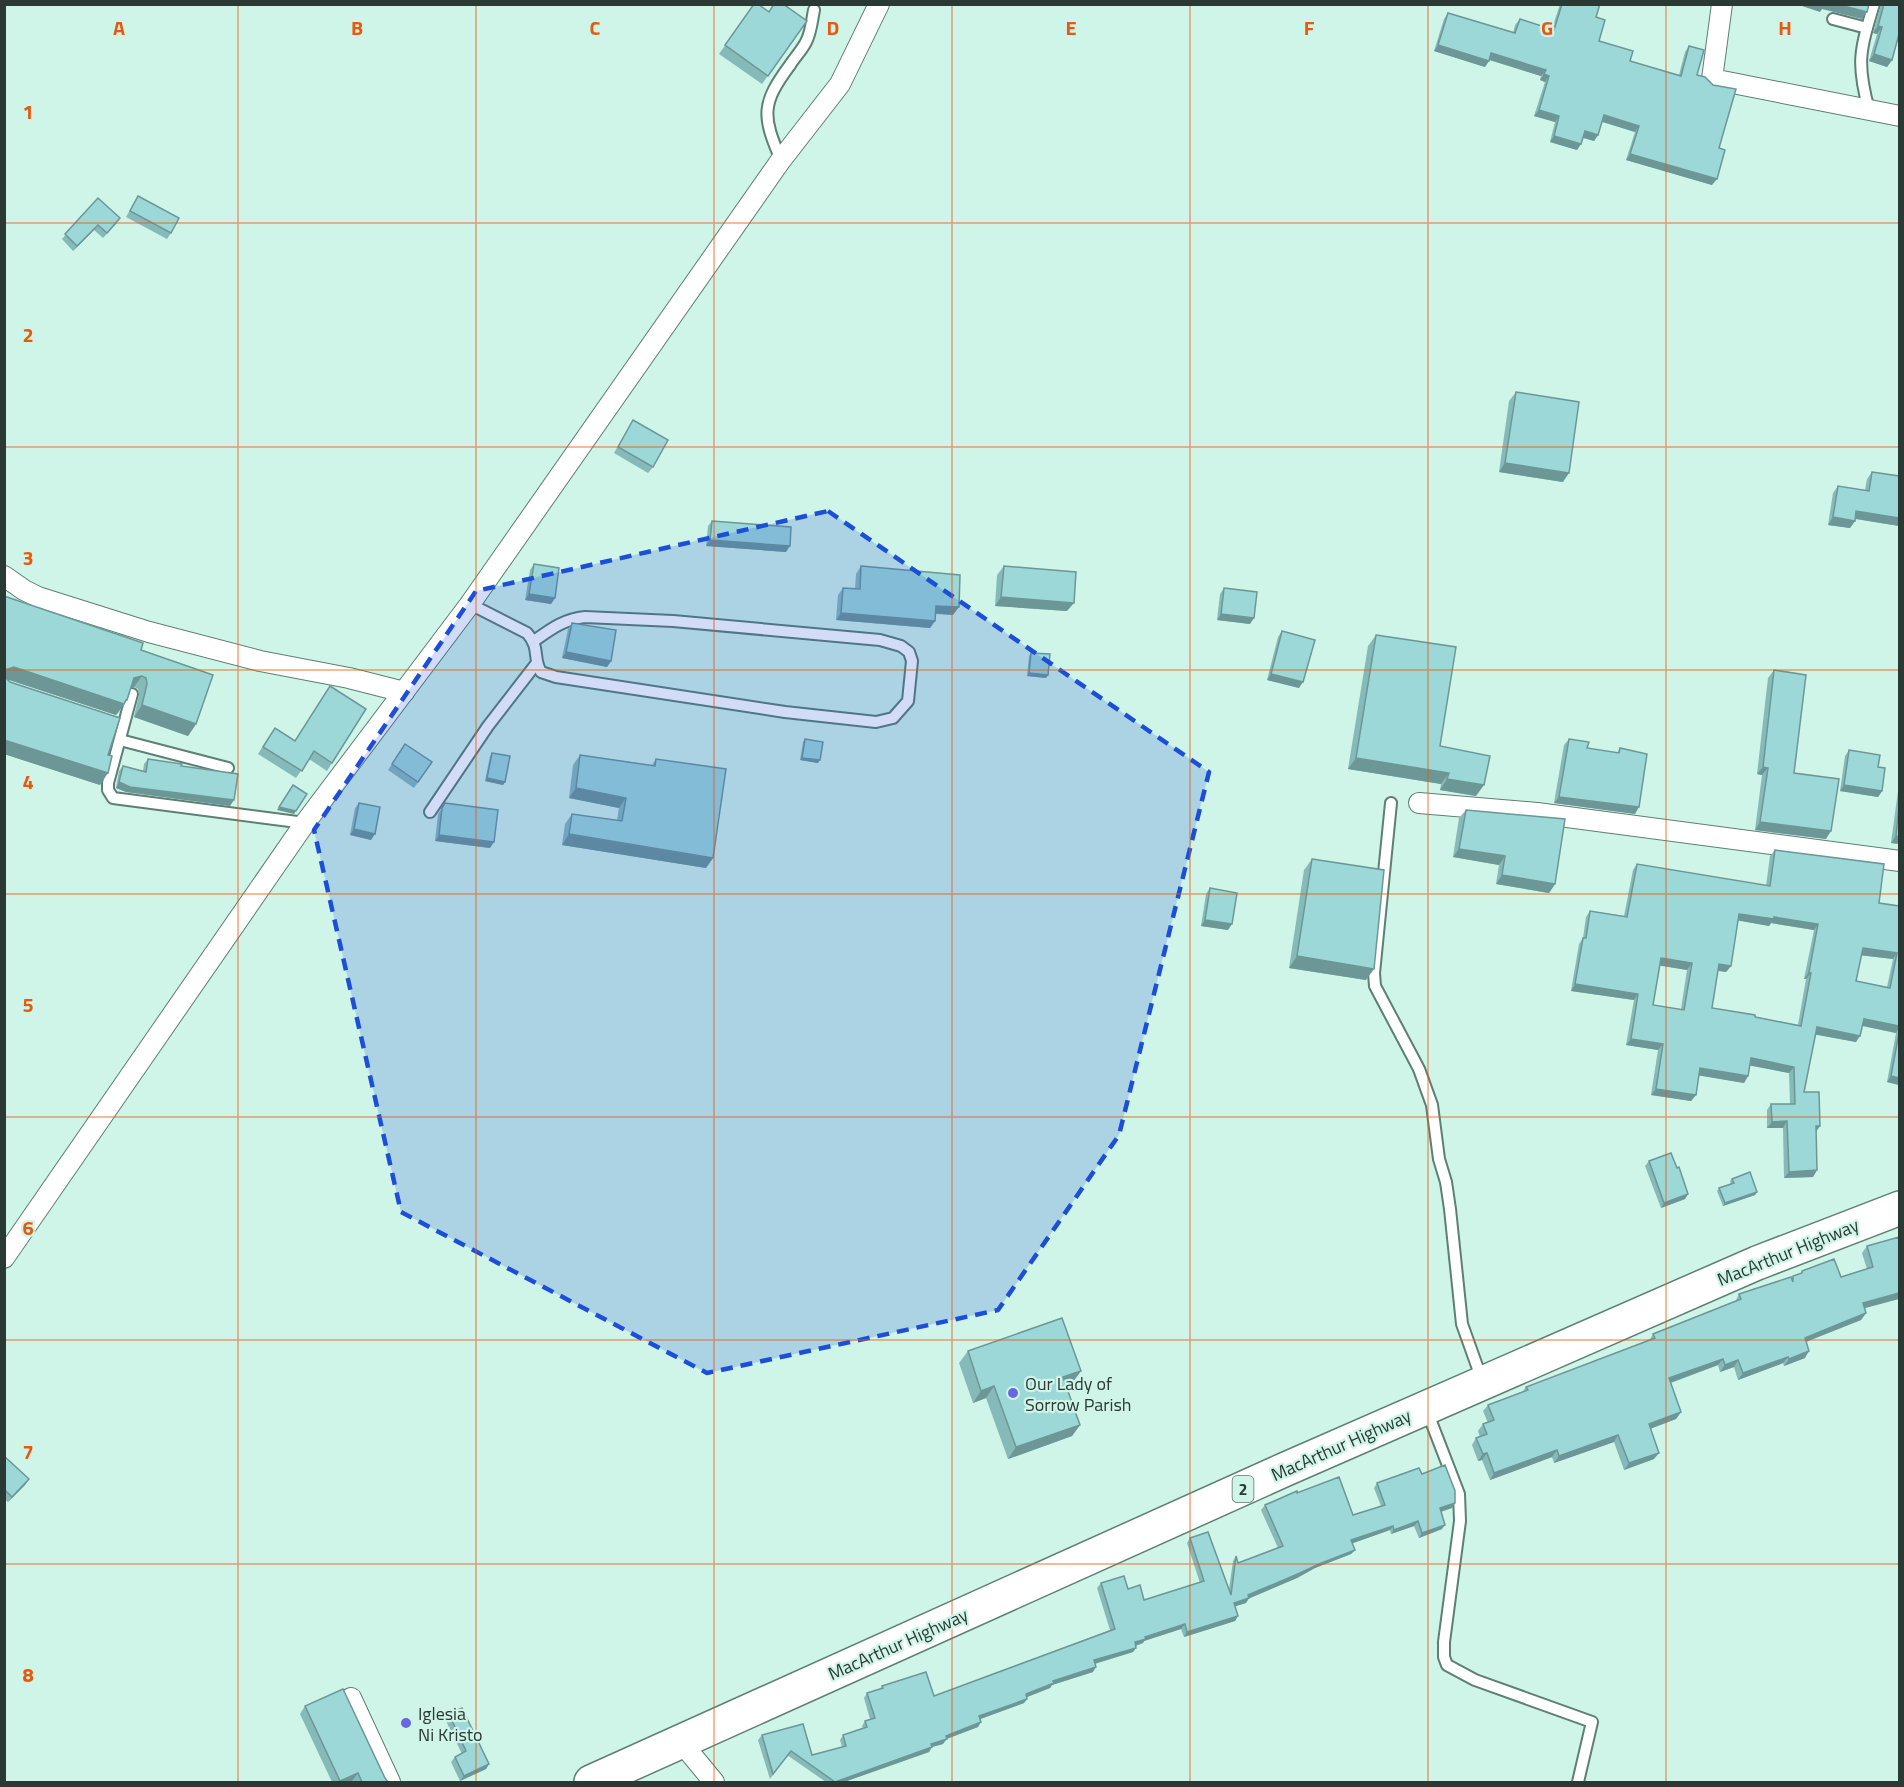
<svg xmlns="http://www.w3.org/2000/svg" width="1904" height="1787" font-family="'Titillium Web',sans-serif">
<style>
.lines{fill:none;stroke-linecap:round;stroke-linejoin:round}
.lane-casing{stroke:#5d7f74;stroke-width:14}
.street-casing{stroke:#5d7f74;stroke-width:22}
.highway-casing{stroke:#5d7f74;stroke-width:36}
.lane{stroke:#fff;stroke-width:10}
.street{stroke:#fff;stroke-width:20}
.highway{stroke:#fff;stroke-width:33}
.wall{fill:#85bab9;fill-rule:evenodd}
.shaded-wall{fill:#6c9796}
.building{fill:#9bd8d7;stroke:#6c9796;stroke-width:1.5;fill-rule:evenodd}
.marked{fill:#1d4ed8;fill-opacity:0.2;stroke:#1d4ed8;stroke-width:4.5;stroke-dasharray:12 8;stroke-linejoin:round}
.grid{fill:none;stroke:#e8590c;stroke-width:1.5;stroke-opacity:0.55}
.poi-dot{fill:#6966df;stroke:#cff4e8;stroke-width:2}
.labels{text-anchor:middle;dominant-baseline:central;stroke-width:4.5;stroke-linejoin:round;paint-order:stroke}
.shield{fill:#cff4e8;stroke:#5c716a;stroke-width:1.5}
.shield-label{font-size:16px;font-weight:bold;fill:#2a3934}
.street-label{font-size:18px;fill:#2a3934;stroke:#cff4e8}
.poi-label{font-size:18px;fill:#2a3934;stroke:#cff4e8;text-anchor:start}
.grid-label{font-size:20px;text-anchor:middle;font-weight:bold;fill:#e8590c;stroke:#cff4e8;stroke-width:4.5;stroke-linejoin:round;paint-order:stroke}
</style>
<rect width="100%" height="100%" fill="#cff4e8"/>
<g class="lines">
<g class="lane-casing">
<g id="lane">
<polyline points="1833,19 1867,28"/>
<path d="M 1869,110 C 1856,63 1860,50 1874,4"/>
<path d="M 781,160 C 762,116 761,104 790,65 C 795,57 802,50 806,42 C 811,33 812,20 814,10"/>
<path d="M 470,604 L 527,633 C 541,649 532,657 541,672 L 556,677 L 785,712 L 876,722 L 893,718 L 908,701 L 912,661 L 909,652 L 901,646 L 880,640 L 673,621 L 585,617 C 564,619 551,629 534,641"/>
<polyline points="132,694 108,783 108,790 113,798 305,823"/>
<polyline points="120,740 228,768"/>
<polyline points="1391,803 1374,973 1375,986 1419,1069 1432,1105 1439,1159 1446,1182 1450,1209 1462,1324 1482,1380"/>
<polyline points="430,812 488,726 536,664"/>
<polyline points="1427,1411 1459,1494 1460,1521 1444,1642 1444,1657 1447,1665 1475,1680 1592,1722 1578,1782"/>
</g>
</g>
<g class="street-casing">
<g id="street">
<polyline points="1722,4 1712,79 1900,116"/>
<polyline points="4,576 24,590 38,597 149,632 260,661 349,678 404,692"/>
<polyline points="1419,803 1537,813 1900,861"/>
<polyline points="4,1258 305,823 470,604 781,160 840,84 879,4"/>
<polyline points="351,1698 390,1782"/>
<polyline points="681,1742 714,1782"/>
</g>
</g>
<g class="highway-casing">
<polyline id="highway" points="591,1782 1286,1469 1757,1263 1900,1208"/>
</g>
<use href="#lane" class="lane"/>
<use href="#street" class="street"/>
<use href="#highway" class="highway"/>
</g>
<g class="wall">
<polygon points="754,4 769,12 807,21 762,84 719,54"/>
<polygon points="1560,4 1600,4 1596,17 1599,41 1630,61 1679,75 1685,52 1689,46 1719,148 1712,185 1626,160 1635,132 1602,122 1598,135 1594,141 1583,138 1581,144 1577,150 1550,142 1555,122 1534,116 1545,82 1540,80 1541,76 1489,60 1485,67 1434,51 1444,19 1448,13 1513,33 1515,25 1520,19 1552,29"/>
<polygon points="1881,4 1899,4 1898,40 1892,60 1887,67 1869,61 1877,34 1873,33"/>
<polygon points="138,196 171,233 167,239 126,217"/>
<polygon points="98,198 117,223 103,238 94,230 73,251 62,239"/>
<polygon points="1516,392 1563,482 1499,472 1509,401"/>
<polygon points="633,420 653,467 648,473 614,453"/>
<polygon points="1872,472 1899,526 1855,519 1855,521 1850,528 1828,525 1833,493 1838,486 1865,490 1867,479"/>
<polygon points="712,521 786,552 706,546 708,526"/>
<polygon points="534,564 555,598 551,604 525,600 530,570"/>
<polygon points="861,566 953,615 935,614 935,621 930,628 836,620 838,595 843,588 855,589 856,574"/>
<polygon points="1004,566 1067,611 995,606 997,575"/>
<polygon points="1224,588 1250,624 1217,620 1220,594"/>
<polygon points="4,596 141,650 196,724 188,736 134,717 139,695 138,689 134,687 131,688 119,712 116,715 7,679 100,785 4,754"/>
<polygon points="572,623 611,661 607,667 562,658 568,629"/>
<polygon points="1282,631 1299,688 1267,680 1278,637"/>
<polygon points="1376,635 1440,746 1476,796 1440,790 1441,784 1348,769 1368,646"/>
<polygon points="1031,653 1048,675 1046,678 1027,676 1029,656"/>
<polygon points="1774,670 1794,773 1826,839 1755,830 1762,775 1757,774 1768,678"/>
<polygon points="330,686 332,763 327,771 309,759 296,778 258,754 269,736 295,741"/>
<polygon points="805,739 818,763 800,760 803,742"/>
<polygon points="1569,739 1587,748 1617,753 1620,748 1635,814 1554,803 1564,745"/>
<polygon points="405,744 432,762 414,788 388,770"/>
<polygon points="1849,750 1878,767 1882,791 1878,797 1840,791 1845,756"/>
<polygon points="492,753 505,782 503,785 485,781 490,756"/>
<polygon points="580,755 652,765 656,759 713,858 706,868 562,845 565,824 572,814 617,820 619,808 569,798 573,765"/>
<polygon points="148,759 181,766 230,806 126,792 116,788 119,771 123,766 143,771 144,764"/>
<polygon points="1899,788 1899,844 1891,843 1898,791"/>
<polygon points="359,803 371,840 350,835 355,808"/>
<polygon points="445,803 490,848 435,841 438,814"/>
<polygon points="1466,810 1555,884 1549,893 1496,884 1499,865 1453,857 1459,818"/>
<path d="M 1775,850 L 1879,903 L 1899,906 L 1899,1085 L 1887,1082 L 1896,1033 L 1862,1026 L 1856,1042 L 1815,1034 L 1804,1092 L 1816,1132 L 1817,1170 L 1813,1177 L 1784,1178 L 1783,1128 L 1767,1128 L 1767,1110 L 1771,1104 L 1790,1104 L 1789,1073 L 1750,1065 L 1748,1076 L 1744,1083 L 1699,1075 L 1696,1095 L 1691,1101 L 1651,1095 L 1658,1050 L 1626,1045 L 1634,1000 L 1571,991 L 1579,944 L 1583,938 L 1586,917 L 1590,911 L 1624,916 L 1633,870 L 1637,864 L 1766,886 L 1770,856 ZM 1738,920 L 1769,926 L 1771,923 L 1814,930 L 1804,979 L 1806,979 L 1798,1025 L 1712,1008 L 1718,971 L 1726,972 L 1731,966 ZM 1861,955 L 1893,959 L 1887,987 L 1856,981 ZM 1659,965 L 1687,970 L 1681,1009 L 1653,1005 Z"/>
<polygon points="1312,859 1366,980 1289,968 1304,870"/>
<polygon points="1210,888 1228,930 1201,926 1206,894"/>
<polygon points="1649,1161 1677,1168 1688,1194 1685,1199 1661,1208 1645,1166"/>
<polygon points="1732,1179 1757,1192 1755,1195 1723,1206 1717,1191 1719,1188 1731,1184 1730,1181"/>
<polygon points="1899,1237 1864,1308 1866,1313 1861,1320 1806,1342 1805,1358 1784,1366 1783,1363 1738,1380 1734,1367 1720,1372 1718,1365 1671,1383 1681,1412 1676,1419 1650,1429 1654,1459 1624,1470 1614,1442 1554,1463 1552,1457 1490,1480 1482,1460 1478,1461 1472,1445 1476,1438 1480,1437 1478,1431 1483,1424 1488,1423 1483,1411 1488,1405 1523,1391 1526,1387 1649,1341 1653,1334 1735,1302 1739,1294 1792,1278 1793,1276 1800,1274 1802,1271 1841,1277 1867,1269 1862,1253 1867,1246"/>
<polygon points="968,1351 1081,1371 1072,1383 1066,1385 1080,1425 1072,1436 1008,1459 986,1398 973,1403 959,1363"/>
<polygon points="4,1456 29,1479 25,1485 8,1502 4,1499"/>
<polygon points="1422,1474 1452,1508 1441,1512 1442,1529 1419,1538 1414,1526 1391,1534 1390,1530 1352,1543 1355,1550 1351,1554 1315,1568 1297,1578 1249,1598 1246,1603 1235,1606 1238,1616 1235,1621 1184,1637 1181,1629 1144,1641 1143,1643 1136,1646 1136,1648 1133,1652 1095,1664 1093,1672 1052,1685 1050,1688 1027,1697 1027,1699 1024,1703 980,1719 978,1727 947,1739 943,1744 932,1747 929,1752 844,1782 826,1782 787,1755 770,1779 758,1740 762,1735 812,1755 842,1747 840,1740 843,1735 863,1728 862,1726 865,1721 870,1719 864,1698 867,1693 880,1689 882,1686 934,1696 1110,1630 1097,1588 1101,1583 1128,1589 1144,1600 1200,1583 1187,1543 1190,1538 1229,1589 1233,1561 1236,1556 1238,1563 1278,1548 1261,1510 1265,1505 1297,1493 1353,1515 1381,1506 1374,1488 1377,1483"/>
<polygon points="305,1706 385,1778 388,1782 353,1782 352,1781 349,1782 332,1782 300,1714"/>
<polygon points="449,1714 489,1764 486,1769 460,1781 451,1762 455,1757 462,1754 445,1719"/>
</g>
<g class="shaded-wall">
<polygon points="1796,4 1836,4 1867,12 1862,19 1822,9 1820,12"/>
<polygon points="1878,26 1882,27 1877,34 1873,33"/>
<polygon points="1438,45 1489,61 1485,67 1434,51"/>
<polygon points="1491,53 1546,70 1541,76 1487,59"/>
<polygon points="1874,54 1892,60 1887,67 1869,61"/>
<polygon points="1544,74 1549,76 1545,82 1540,80"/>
<polygon points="1539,110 1559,116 1555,122 1534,116"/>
<polygon points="1604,115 1639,126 1635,132 1600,121"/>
<polygon points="1585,131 1598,135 1594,141 1581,137"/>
<polygon points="1554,136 1581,144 1577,150 1550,142"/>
<polygon points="1630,154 1717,179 1712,185 1626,160"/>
<polygon points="98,225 94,230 73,251 77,246"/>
<polygon points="1505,463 1569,473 1563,482 1499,472"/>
<polygon points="1856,511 1899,518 1899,526 1851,518"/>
<polygon points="1833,517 1855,521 1850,528 1828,525"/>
<polygon points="710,540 790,546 786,552 706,546"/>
<polygon points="529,594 555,598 551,604 525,600"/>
<polygon points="1001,597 1074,603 1067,611 995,606"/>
<polygon points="936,606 959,607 953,615 931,613"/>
<polygon points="841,613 935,621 930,628 836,620"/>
<polygon points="1221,614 1254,618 1250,624 1217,620"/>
<polygon points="566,652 611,661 607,667 562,658"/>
<polygon points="14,667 126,700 127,700 116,715 6,679 4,679 7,669"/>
<polygon points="1029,673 1048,675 1046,678 1027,676"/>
<polygon points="1271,674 1303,682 1299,688 1267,680"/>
<polygon points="142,676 134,687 126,689 134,678"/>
<polygon points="142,705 196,724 188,736 134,717"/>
<polygon points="4,740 108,773 100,785 4,754"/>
<polygon points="802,758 820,760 818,763 800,760"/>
<polygon points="1356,758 1449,773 1441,784 1348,769"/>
<polygon points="1763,767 1768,768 1762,775 1757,774"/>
<polygon points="487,778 505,782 503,785 485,781"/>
<polygon points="1447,779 1484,785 1476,796 1440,790"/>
<polygon points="119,782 234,800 230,806 126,792 116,788"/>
<polygon points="1844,785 1882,791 1878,797 1840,791"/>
<polygon points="576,788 626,798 619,808 569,798"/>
<polygon points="1559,797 1639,807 1635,814 1554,803"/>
<polygon points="279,807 296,811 294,814 277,810"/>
<polygon points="1760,822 1831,831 1826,839 1755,830"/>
<polygon points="354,829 375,834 371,840 350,835"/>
<polygon points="569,834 713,858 706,868 562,845"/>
<polygon points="439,835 494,842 490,848 435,841"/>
<polygon points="1896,836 1899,837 1899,844 1891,843"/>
<polygon points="1459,849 1505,856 1499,865 1453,857"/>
<polygon points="1502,875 1555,884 1549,893 1496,884"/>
<polygon points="1739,914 1774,917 1818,924 1814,930 1771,923 1769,926 1735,920"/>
<polygon points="1205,920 1232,924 1228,930 1201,926"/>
<polygon points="1863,948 1897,953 1893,959 1858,955"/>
<polygon points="1297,956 1374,969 1366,980 1289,968"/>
<polygon points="1661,958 1692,963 1687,970 1656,965"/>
<polygon points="1719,964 1731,966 1726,972 1715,970"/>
<polygon points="1809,972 1811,973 1806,979 1804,979"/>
<polygon points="1575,984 1638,994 1634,1000 1571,991"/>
<polygon points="1864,1019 1899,1026 1899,1028 1896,1033 1859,1025"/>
<polygon points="1817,1027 1860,1036 1856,1042 1812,1034"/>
<polygon points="1631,1039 1663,1044 1658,1050 1626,1045"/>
<polygon points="1751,1058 1794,1067 1789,1073 1747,1065"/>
<polygon points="1700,1068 1748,1076 1744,1083 1696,1075"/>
<polygon points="1891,1076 1899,1078 1899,1085 1887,1082"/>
<polygon points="1656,1089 1696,1095 1691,1101 1651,1095"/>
<polygon points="1787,1121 1783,1128 1767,1128 1772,1122"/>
<polygon points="1816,1126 1820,1126 1816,1132"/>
<polygon points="1817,1170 1813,1177 1784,1178 1789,1172"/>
<polygon points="1757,1192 1755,1195 1723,1206 1725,1203"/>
<polygon points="1688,1194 1685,1199 1661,1208 1664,1203"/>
<polygon points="1899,1293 1899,1299 1858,1310 1863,1303"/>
<polygon points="1866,1313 1861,1320 1800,1344 1805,1338"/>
<polygon points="1809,1351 1805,1358 1784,1366 1789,1359"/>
<polygon points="1788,1357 1783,1363 1738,1380 1743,1373"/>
<polygon points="1723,1359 1718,1365 1664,1385 1669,1378"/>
<polygon points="1738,1360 1734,1367 1720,1372 1725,1365"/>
<polygon points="1081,1371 1072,1383 1055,1389 1063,1377"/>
<polygon points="994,1386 986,1398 973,1403 981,1391"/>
<polygon points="1681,1412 1676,1419 1644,1431 1649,1424"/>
<polygon points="1080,1425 1072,1436 1008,1459 1016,1447"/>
<polygon points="1618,1435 1614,1442 1554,1463 1559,1456"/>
<polygon points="1557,1450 1552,1457 1490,1480 1494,1473"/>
<polygon points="1487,1453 1482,1460 1478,1461 1483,1454"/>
<polygon points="1659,1453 1654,1459 1624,1470 1629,1463"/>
<polygon points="29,1479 25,1485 8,1502 12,1497"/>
<polygon points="1455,1503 1452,1508 1436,1513 1440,1508"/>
<polygon points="1418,1521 1414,1526 1391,1534 1394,1530"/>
<polygon points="1445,1525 1442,1529 1419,1538 1422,1533"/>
<polygon points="1393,1526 1390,1530 1348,1545 1351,1540"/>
<polygon points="1355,1550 1351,1554 1315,1568 1297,1578 1248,1599 1249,1598 1246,1603 1230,1608 1234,1603 1248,1595 1319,1564"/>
<polygon points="1238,1616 1235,1621 1184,1637 1187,1632"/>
<polygon points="1185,1624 1181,1629 1144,1641 1143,1643 1131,1647 1135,1642 1145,1637"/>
<polygon points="1136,1648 1133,1652 1090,1665 1094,1660"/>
<polygon points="1096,1667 1093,1672 1052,1685 1050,1688 1022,1699 1026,1694 1053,1681"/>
<polygon points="1027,1699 1024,1703 975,1721 979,1716"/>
<polygon points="981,1722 978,1727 946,1739 943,1744 932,1747 929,1752 844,1782 835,1782 928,1749 931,1744 946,1736"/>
<polygon points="489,1764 486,1769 460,1781 464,1776"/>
<polygon points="358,1773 352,1781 349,1782 339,1782 340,1781"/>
</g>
<g class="building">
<polygon points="754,4 758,4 769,12 774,4 783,4 807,21 768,76 725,45"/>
<polygon points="1562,4 1600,4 1596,17 1605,20 1599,41 1633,51 1630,61 1681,76 1689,46 1704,50 1697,75 1705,77 1713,85 1736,89 1719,148 1725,150 1717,179 1630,154 1639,126 1604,115 1598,135 1585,131 1581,144 1554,136 1559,116 1539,110 1549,76 1544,74 1546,70 1491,53 1489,61 1438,45 1448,13 1515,33 1520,19 1554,30"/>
<polygon points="1836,4 1869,4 1867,12"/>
<polygon points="1884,4 1899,4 1899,34 1892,60 1874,54 1882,27 1878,26"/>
<polygon points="138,196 179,218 171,233 130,211"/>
<polygon points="98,198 120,218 107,233 98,225 77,246 65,234"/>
<polygon points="1516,392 1579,402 1569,473 1505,463"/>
<polygon points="633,420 668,440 653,467 618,447"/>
<polygon points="1872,472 1899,476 1899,518 1856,511 1855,521 1833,517 1838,486 1869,491"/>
<polygon points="712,521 791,527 790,546 710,540"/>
<polygon points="534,564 559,568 555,598 529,594"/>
<polygon points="861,566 960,575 959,607 936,606 935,621 841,613 843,588 860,589"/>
<polygon points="1004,566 1076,572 1074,603 1001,597"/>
<polygon points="1224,588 1257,592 1254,618 1221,614"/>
<polygon points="4,596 143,643 141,650 213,675 196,724 142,705 147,684 146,678 142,676 134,678 127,700 126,700 124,704 14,667 7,669 5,677 10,682 120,718 108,755 112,756 108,773 4,740"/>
<polygon points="572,623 616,630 611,661 566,652"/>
<polygon points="1282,631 1315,640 1303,682 1271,674"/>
<polygon points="1376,635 1456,647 1440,746 1490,756 1484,785 1447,779 1449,773 1356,758"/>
<polygon points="1031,653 1050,654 1048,675 1029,673"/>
<polygon points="1774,670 1806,675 1794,773 1839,779 1831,831 1760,822 1768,768 1763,767"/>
<polygon points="330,686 366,709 332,763 314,751 302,771 263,747 275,728 295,741"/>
<polygon points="805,739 823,742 820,760 802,758"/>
<polygon points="1569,739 1589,742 1587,748 1619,753 1620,748 1647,754 1639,807 1559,797"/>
<polygon points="405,744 432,762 418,782 392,764"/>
<polygon points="1849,750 1880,755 1878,767 1885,768 1882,791 1844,785"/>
<polygon points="492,753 510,756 505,782 487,778"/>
<polygon points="580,755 655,766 656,759 726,769 713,858 569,834 572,814 622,821 626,798 576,788"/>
<polygon points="148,759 182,764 181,766 238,774 234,800 130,787 119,782 123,766 146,772"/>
<polygon points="293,785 307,794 296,811 279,807"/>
<polygon points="359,803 380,807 375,834 354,829"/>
<polygon points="445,803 498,810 494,842 439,835 442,808"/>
<polygon points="1899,807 1899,837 1896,836"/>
<polygon points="1466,810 1565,819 1555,884 1502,875 1505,856 1459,849"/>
<path d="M 1775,850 L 1884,864 L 1879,903 L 1899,906 L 1899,1026 L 1864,1019 L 1860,1036 L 1817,1027 L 1804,1092 L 1819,1092 L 1820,1126 L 1816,1126 L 1817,1170 L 1789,1172 L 1787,1121 L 1772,1122 L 1771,1104 L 1795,1104 L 1794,1067 L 1751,1058 L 1748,1076 L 1700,1068 L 1696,1095 L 1656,1089 L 1663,1044 L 1631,1039 L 1638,994 L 1575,984 L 1583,938 L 1586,938 L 1590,911 L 1627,917 L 1637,864 L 1770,886 ZM 1739,914 L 1774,919 L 1774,917 L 1818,924 L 1809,972 L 1811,973 L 1801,1026 L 1755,1017 L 1755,1015 L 1712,1008 L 1719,964 L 1731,966 ZM 1863,948 L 1897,953 L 1890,988 L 1856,981 ZM 1661,958 L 1692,963 L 1684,1010 L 1653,1005 Z"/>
<polygon points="1312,859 1384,870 1374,969 1297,956"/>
<polygon points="1210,888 1237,893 1232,924 1205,920"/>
<polygon points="1899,1033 1899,1078 1891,1076"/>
<polygon points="1671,1153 1677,1168 1679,1167 1688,1194 1664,1203 1649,1161"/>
<polygon points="1750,1172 1757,1192 1725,1203 1719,1188 1734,1183 1732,1179"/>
<polygon points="1899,1237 1899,1293 1863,1303 1866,1313 1805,1338 1809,1351 1789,1359 1788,1357 1743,1373 1738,1360 1725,1365 1723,1359 1669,1378 1681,1412 1649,1424 1659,1453 1629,1463 1618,1435 1559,1456 1557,1450 1494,1473 1487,1453 1483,1454 1476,1438 1487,1434 1483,1424 1494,1420 1488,1405 1528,1390 1526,1387 1655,1338 1653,1334 1741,1299 1739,1294 1791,1277 1793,1282 1793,1276 1802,1273 1802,1271 1834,1259 1841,1277 1873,1267 1867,1246"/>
<polygon points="1062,1318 1081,1371 1063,1377 1080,1425 1016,1447 994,1386 981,1391 968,1351"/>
<polygon points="4,1456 29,1479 12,1497 4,1489"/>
<polygon points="1445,1465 1455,1491 1455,1503 1440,1508 1445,1525 1422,1533 1418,1521 1394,1530 1393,1526 1351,1540 1355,1550 1319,1564 1300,1573 1248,1595 1249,1598 1234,1603 1238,1616 1187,1632 1185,1624 1145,1637 1146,1639 1135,1642 1136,1648 1094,1660 1096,1667 1053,1681 1054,1683 1026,1694 1027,1699 979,1716 981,1722 946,1736 947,1739 931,1744 932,1747 835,1782 791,1751 773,1774 762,1735 803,1724 812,1755 846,1746 843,1735 867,1727 865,1721 875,1718 867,1693 883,1688 882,1686 926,1672 934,1696 1115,1629 1101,1583 1124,1576 1128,1589 1140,1585 1144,1600 1204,1581 1190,1538 1208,1532 1231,1595 1236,1556 1238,1563 1283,1546 1265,1505 1297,1491 1297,1493 1339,1477 1353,1515 1385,1505 1377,1483 1419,1468 1422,1474"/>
<polygon points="343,1689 385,1778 388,1782 362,1782 358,1773 340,1781 305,1706"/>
<polygon points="462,1708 489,1764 464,1776 455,1757 466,1751 449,1714"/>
</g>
<path class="marked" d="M 828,511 L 1209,772 L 1119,1135 L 998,1310 L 707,1373 L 401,1212 L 314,830 L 476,591 Z"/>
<path class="grid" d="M 238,4 L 238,1782M 476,4 L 476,1782M 714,4 L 714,1782M 952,4 L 952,1782M 1190,4 L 1190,1782M 1428,4 L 1428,1782M 1666,4 L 1666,1782M 4,223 L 1900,223M 4,447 L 1900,447M 4,670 L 1900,670M 4,894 L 1900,894M 4,1117 L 1900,1117M 4,1340 L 1900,1340M 4,1564 L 1900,1564"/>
<g class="poi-dot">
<circle cx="1013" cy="1393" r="6"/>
<circle cx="406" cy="1723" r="6"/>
</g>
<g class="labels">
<rect class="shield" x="1232.5" y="1476" width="21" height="26" rx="4.5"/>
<g class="shield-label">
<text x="1243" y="1489">2</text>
</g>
<g class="street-label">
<text transform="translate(1788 1252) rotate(-22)">MacArthur Highway</text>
<text transform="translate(1341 1445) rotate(-24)">MacArthur Highway</text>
<text transform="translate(898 1644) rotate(-24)">MacArthur Highway</text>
</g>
<g class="poi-label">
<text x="1025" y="1383">Our Lady of<tspan x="1025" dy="21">Sorrow Parish</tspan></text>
<text x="418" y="1713">Iglesia<tspan x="418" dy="21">Ni Kristo</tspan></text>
</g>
</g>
<g class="grid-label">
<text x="119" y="35">A</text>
<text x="357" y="35">B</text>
<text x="595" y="35">C</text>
<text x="833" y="35">D</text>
<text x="1071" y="35">E</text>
<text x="1309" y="35">F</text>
<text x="1547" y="35">G</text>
<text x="1785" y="35">H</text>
<text x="28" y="119">1</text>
<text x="28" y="342">2</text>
<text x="28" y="565">3</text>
<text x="28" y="789">4</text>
<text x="28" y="1012">5</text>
<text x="28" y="1235">6</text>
<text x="28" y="1459">7</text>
<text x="28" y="1682">8</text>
</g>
<rect width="1904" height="1787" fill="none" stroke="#2a3934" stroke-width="12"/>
</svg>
